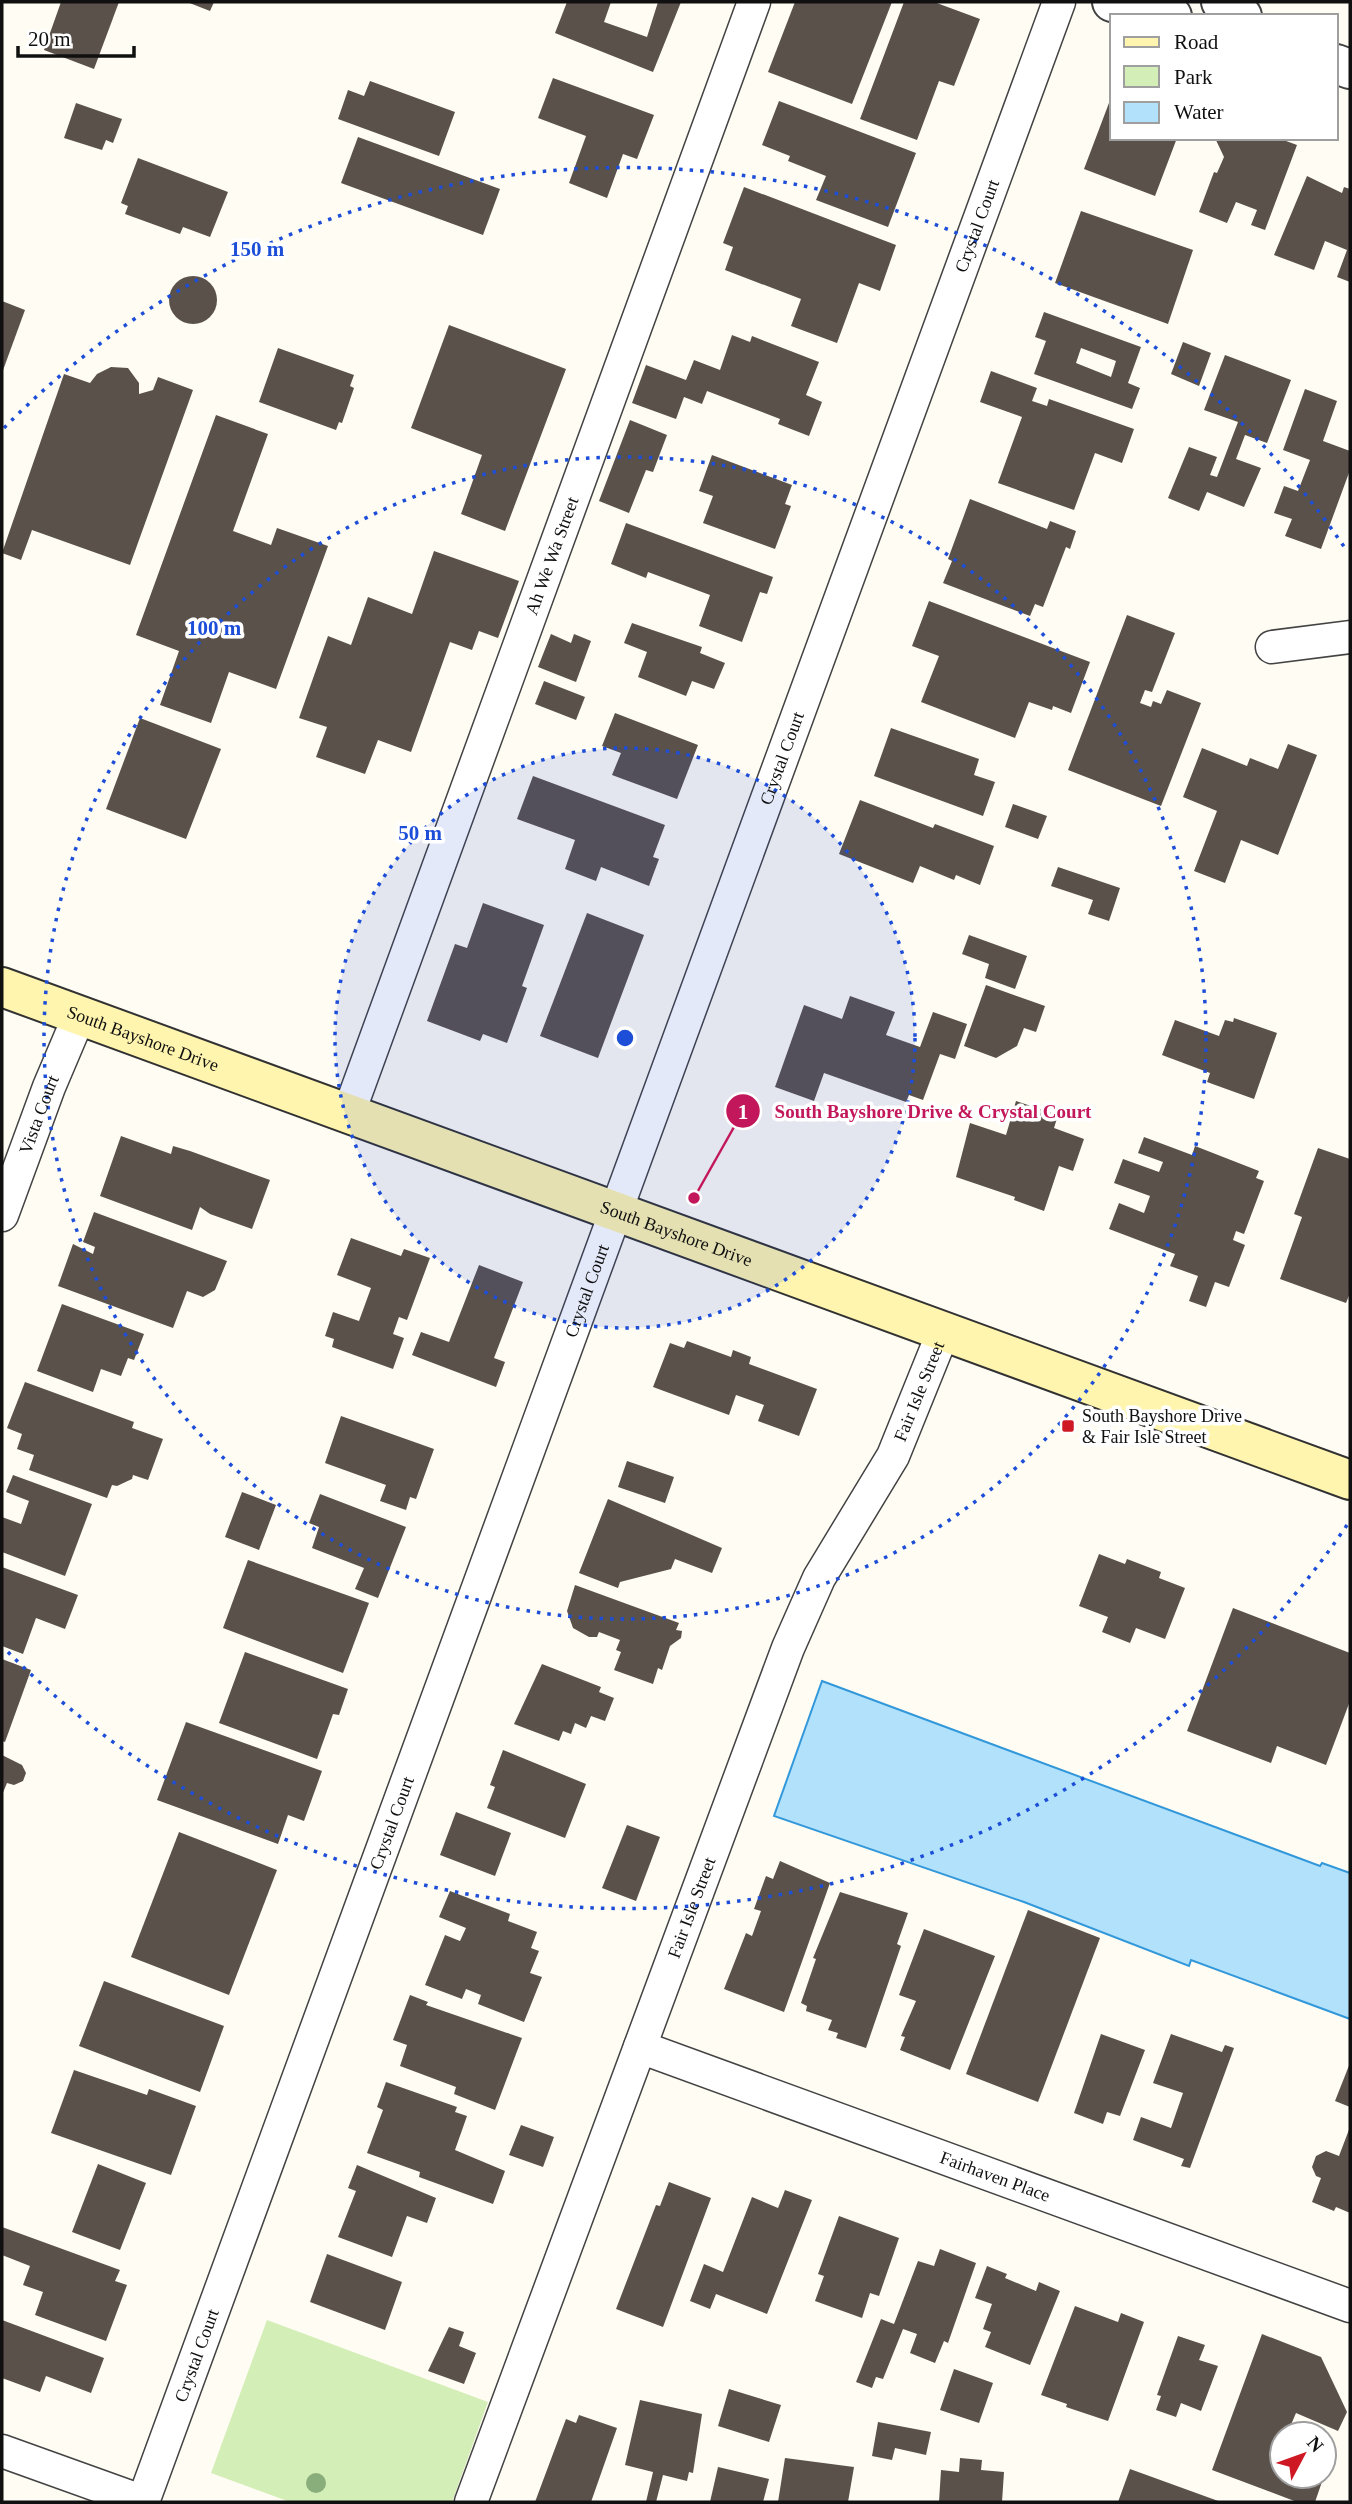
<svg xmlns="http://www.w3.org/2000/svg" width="1352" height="2504" font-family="'Times New Roman',serif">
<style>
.green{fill:#d4eeb8}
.water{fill:#b2e1fc;stroke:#3298da;stroke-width:2}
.building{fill:#5a514b;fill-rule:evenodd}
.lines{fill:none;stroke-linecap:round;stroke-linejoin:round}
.minor-casing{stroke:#434343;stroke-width:35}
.tertiary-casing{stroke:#434343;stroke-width:42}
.secondary-casing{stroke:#323232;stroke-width:42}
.minor{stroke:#fff;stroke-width:32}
.tertiary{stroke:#fff;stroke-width:38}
.secondary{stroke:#fff5ae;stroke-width:38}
.tree{fill:#8aae7b}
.ring{fill:none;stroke:#1d4ed8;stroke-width:3.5;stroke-dasharray:3.5 7}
.poi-dot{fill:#ce1924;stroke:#fff;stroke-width:2.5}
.labels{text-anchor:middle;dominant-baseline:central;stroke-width:7;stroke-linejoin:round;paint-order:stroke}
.street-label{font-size:18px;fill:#101010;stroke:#fff}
.poi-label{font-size:18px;fill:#101010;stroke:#fff;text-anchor:start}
.centre{fill:#1d4ed8;stroke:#fff;stroke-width:3.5}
.ring-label{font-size:21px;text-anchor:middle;font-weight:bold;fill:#1d4ed8;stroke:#fff;stroke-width:7;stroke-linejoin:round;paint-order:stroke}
.leader{fill:none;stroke:#c2185b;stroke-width:2.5}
.callout-dot{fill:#c2185b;stroke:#fff;stroke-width:2.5}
.mark-label{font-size:21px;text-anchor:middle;font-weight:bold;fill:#fff}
.callout-label{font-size:19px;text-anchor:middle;font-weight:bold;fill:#c2185b;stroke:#fff;stroke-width:7;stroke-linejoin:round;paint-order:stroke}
</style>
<rect width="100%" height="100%" fill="#fffcf3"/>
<polygon class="green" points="267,2320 488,2402 452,2502 290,2502 211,2473"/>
<polygon class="water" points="822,1681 1320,1866 1322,1863 1350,1873 1350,2019 1191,1960 1189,1966 1024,1902 774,1816"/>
<g class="building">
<polygon points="61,2 119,2 94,69 44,50"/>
<polygon points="187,2 214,2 210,11"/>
<polygon points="567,2 611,2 604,22 647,37 658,2 681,2 653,72 555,33"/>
<polygon points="795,2 892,2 852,104 768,72"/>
<polygon points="904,2 934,2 980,19 954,86 939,81 917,140 860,119"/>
<polygon points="553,78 654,115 637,159 623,154 607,198 569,183 586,136 538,118"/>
<polygon points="370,81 455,112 439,156 338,119 348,90 364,96"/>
<polygon points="1112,95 1112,138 1177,138 1155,196 1084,169"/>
<polygon points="779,101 916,153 888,227 816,200 826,176 788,161 790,156 762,145"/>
<polygon points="76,103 122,119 113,143 106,140 102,150 64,138"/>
<polygon points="358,137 500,189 483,235 341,183"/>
<polygon points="1215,138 1278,138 1297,145 1265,230 1251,225 1257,210 1236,202 1227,223 1199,212 1214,172 1217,173 1224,157"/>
<polygon points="138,158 228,192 210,237 183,227 180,234 125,214 128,206 121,203"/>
<polygon points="1307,176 1342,193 1344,187 1350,189 1350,282 1337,277 1347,250 1325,241 1314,270 1274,255"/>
<polygon points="744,187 896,245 880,291 859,283 837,343 791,326 801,299 725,270 733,247 723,243"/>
<polygon points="1081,211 1193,250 1168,324 1055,283"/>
<circle cx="193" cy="300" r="24"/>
<polygon points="2,301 25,310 2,373"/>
<path d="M 1044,312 L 1141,347 L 1128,383 L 1140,388 L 1132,409 L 1034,374 L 1046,341 L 1035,337 ZM 1081,348 L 1116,361 L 1111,377 L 1076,363 Z"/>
<polygon points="449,325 566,369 505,531 461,514 482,455 411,428"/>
<polygon points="732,335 750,342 752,336 819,362 806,395 822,402 809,436 778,424 780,419 707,391 702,404 684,397 676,419 632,403 646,365 686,380 694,360 720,370"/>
<polygon points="1183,342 1211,353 1199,386 1171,374"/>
<polygon points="278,348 354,375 350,386 354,388 342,423 339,422 336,430 259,402"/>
<polygon points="1225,355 1291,380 1267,443 1245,435 1236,459 1261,468 1244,507 1207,492 1199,511 1168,498 1189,447 1217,457 1210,475 1217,477 1238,422 1204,410"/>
<polygon points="111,367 128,368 139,383 139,394 153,390 158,377 193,390 130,565 32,530 21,560 2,553 64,374 90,383 97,374"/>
<polygon points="991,371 1037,388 1032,401 1047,406 1049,399 1134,429 1122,463 1095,453 1074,510 998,483 1022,417 980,402"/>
<polygon points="1305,389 1337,401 1323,441 1350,451 1350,470 1321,549 1285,536 1292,519 1274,513 1284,486 1298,491 1310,460 1283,450"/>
<polygon points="216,415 268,434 233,531 271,545 277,528 328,546 276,689 229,672 211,723 160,705 179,651 136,635"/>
<polygon points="630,420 667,435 653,472 646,470 629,513 599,501"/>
<polygon points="712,455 792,485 785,504 791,506 775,549 703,523 713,496 699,491"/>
<polygon points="970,499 1047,529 1050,521 1076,531 1070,549 1066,547 1043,607 1035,604 1030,616 943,583 952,561 948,559"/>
<polygon points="626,523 773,577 767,594 760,592 742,642 699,626 710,595 648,572 646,578 611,564"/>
<polygon points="434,551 519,581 498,638 479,631 472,650 450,642 411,752 378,740 365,774 316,757 327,727 299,718 328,636 351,645 368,597 412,614"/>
<polygon points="929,601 1090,662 1071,713 1053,706 1052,710 1029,702 1015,738 921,702 939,656 912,646"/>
<polygon points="1127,615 1175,633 1152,692 1145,690 1140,703 1151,707 1153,701 1161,704 1167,690 1201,703 1161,806 1068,770"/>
<polygon points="632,623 702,647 700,653 725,663 714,689 692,681 686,696 638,677 647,652 624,643"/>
<polygon points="551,634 571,643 574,634 591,641 576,682 538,667"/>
<polygon points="544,681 585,697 576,720 535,704"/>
<polygon points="615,713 698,745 677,799 612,775 621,753 602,746"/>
<polygon points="140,718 221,749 186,839 106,809"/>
<polygon points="891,728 979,759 974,775 995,782 983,816 874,776"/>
<polygon points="1288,744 1317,755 1278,855 1241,840 1225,883 1194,871 1217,811 1183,797 1202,748 1247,766 1250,758 1278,769"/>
<polygon points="533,776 665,825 653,857 659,859 649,886 601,867 596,881 565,869 575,840 517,819"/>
<polygon points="860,800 933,828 935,824 994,846 980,885 956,875 954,880 920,866 913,883 839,854"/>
<polygon points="1013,804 1047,816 1038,839 1005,827"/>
<polygon points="1058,867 1120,888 1109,921 1088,914 1093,900 1051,886"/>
<polygon points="483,903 544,925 522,986 527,988 507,1043 483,1034 480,1041 427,1021 455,944 467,948"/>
<polygon points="587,913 644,935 598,1058 540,1036"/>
<polygon points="969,935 1027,956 1015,989 985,978 989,964 962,954"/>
<polygon points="986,985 1045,1006 1036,1032 1024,1028 1017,1046 996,1058 964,1046"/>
<polygon points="850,996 895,1012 886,1035 920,1047 933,1012 967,1024 955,1059 940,1054 923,1100 909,1095 906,1102 824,1073 814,1101 775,1087 804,1005 842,1019"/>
<polygon points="1234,1018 1277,1033 1254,1099 1207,1082 1210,1073 1162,1055 1175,1020 1219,1036 1225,1020 1233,1022"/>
<polygon points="1016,1101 1058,1115 1054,1128 1084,1139 1073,1171 1059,1166 1044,1211 1014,1200 1015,1197 956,1177 970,1123 1006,1135"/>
<polygon points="121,1136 171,1154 173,1146 190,1151 270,1180 252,1229 210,1214 200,1207 192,1230 100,1196"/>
<polygon points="1144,1137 1192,1155 1195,1146 1259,1171 1256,1178 1264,1181 1244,1234 1236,1231 1233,1240 1245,1245 1229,1287 1215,1282 1206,1307 1189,1301 1198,1276 1170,1266 1175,1254 1109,1229 1119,1203 1144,1213 1150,1196 1114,1183 1123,1159 1159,1172 1163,1162 1138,1153"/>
<polygon points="1318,1148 1350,1159 1350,1293 1346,1303 1280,1279 1302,1217 1294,1214"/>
<polygon points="94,1212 227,1261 215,1290 203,1297 187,1291 173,1328 58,1286 73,1244 93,1254 95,1247 83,1242"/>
<polygon points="351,1238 401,1256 404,1249 430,1258 407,1320 399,1317 393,1334 404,1338 393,1369 332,1347 334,1339 325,1336 333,1312 359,1321 371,1288 337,1275"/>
<polygon points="479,1265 523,1282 494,1358 505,1362 496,1387 412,1355 421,1332 449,1342"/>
<polygon points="62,1304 144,1334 134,1360 128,1358 121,1376 101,1369 93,1392 37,1371"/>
<polygon points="687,1341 731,1357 733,1350 751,1357 749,1364 817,1389 799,1436 758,1421 764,1405 736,1395 729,1415 653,1387 670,1343 684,1348"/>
<polygon points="25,1382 134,1422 132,1428 163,1439 148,1480 133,1475 132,1479 117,1486 112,1485 107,1498 29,1470 34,1455 17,1449 22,1434 7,1428"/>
<polygon points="341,1416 434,1449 416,1499 410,1497 406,1510 380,1501 386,1485 325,1463"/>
<polygon points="627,1461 674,1477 665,1503 618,1487"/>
<polygon points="13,1475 92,1504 65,1576 2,1552 2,1517 21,1524 29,1501 6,1492"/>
<polygon points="242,1492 276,1505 259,1550 225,1537"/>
<polygon points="320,1494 406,1527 378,1598 355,1589 364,1568 312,1548 319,1527 309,1523"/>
<polygon points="608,1499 722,1548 712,1573 675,1559 671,1569 620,1582 618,1588 579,1573"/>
<polygon points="1099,1554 1125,1564 1127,1559 1161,1572 1159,1578 1185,1588 1165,1639 1136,1628 1130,1643 1102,1632 1108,1617 1079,1606"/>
<polygon points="248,1560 369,1603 343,1673 223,1628"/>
<polygon points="2,1567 78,1595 65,1629 36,1618 23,1654 2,1646"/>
<polygon points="575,1585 679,1623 676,1630 682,1631 681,1638 670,1646 662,1670 658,1668 653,1684 614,1670 621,1652 616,1650 620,1640 599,1632 597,1637 589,1637 573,1628 567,1611"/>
<polygon points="1233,1608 1350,1653 1350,1701 1326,1765 1277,1746 1271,1763 1187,1731"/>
<polygon points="245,1652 348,1689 339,1715 333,1714 317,1759 219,1723"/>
<polygon points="2,1659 31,1670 5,1742 2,1741"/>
<polygon points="542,1664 601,1687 599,1692 614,1698 605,1721 591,1716 586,1728 575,1723 571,1734 563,1731 559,1741 514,1724"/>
<polygon points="186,1722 322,1771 304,1821 288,1815 278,1844 157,1800"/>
<polygon points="503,1750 586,1784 565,1838 487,1808 495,1787 490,1785"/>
<polygon points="2,1755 22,1765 26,1773 23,1781 14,1785 7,1783 2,1795"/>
<polygon points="456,1812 511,1833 495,1876 440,1855"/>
<polygon points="627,1825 660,1837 636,1901 602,1888"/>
<polygon points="179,1832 277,1870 229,1995 131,1957"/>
<polygon points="780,1861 830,1883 784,2012 724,1989 746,1933 752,1936 761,1911 754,1909 766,1876 773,1879"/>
<polygon points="450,1891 510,1914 508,1921 537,1932 531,1948 539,1951 530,1973 542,1977 524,2022 478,2004 481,1995 466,1989 462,1999 425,1985 445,1935 460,1941 466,1928 439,1917"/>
<polygon points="840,1892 908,1913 897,1944 901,1946 866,2048 836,2038 838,2033 828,2030 832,2020 806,2011 807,2006 801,2003 816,1959 813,1958"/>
<polygon points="1028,1910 1100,1938 1038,2102 966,2074"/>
<polygon points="924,1929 995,1956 950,2070 900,2050 905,2037 901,2036 916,2001 899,1995"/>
<polygon points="104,1981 224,2026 200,2092 79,2046"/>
<polygon points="410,1995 428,2002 426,2005 522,2038 495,2110 454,2094 456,2087 400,2066 407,2045 393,2040"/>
<polygon points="1101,2034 1145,2050 1120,2116 1107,2112 1103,2124 1074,2113"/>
<polygon points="1171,2034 1222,2052 1225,2045 1234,2048 1190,2168 1181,2166 1184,2159 1133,2140 1141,2117 1171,2128 1183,2093 1153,2083"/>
<polygon points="1350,2063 1350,2107 1335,2101"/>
<polygon points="74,2070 147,2095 149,2089 196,2106 171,2175 51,2133"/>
<polygon points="386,2082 457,2107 455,2112 467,2116 455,2150 505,2171 493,2204 419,2177 420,2172 367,2153 383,2110 377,2107"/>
<polygon points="521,2125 554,2137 543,2167 509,2155"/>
<polygon points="1350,2127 1350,2213 1336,2207 1334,2211 1312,2202 1321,2178 1316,2176 1312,2167 1316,2156 1326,2151 1339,2156"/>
<polygon points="98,2164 146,2183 120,2250 72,2232"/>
<polygon points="357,2165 436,2198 427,2223 407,2216 392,2257 338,2237 356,2191 348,2188"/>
<polygon points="669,2182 711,2198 663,2327 616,2309 656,2205 660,2206"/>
<polygon points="785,2190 812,2200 767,2314 716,2294 710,2309 690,2301 704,2264 723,2272 752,2197 778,2208"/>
<polygon points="839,2216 899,2238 879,2296 870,2293 862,2318 815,2301 824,2276 818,2274"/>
<polygon points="2,2227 120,2270 115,2281 127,2285 106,2341 35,2315 43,2292 23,2285 30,2266 2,2255"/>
<polygon points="940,2249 976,2263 948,2343 944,2341 935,2363 910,2353 917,2334 903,2329 883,2379 876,2377 872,2388 856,2382 881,2319 894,2324 918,2261 934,2266"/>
<polygon points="327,2254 402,2282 385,2330 310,2302"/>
<polygon points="987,2266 1007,2274 1005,2278 1036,2291 1039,2282 1060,2291 1030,2365 985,2347 991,2332 983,2329 992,2304 975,2298"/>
<polygon points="1075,2306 1118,2322 1121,2313 1144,2322 1108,2421 1066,2407 1067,2404 1041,2395"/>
<polygon points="2,2320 104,2358 91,2393 46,2376 40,2392 2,2378"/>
<polygon points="449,2327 464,2332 459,2346 476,2353 464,2384 428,2371"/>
<polygon points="1262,2334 1321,2357 1347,2412 1338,2431 1296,2413 1287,2434 1282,2434 1278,2454 1282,2455 1282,2476 1324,2476 1315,2502 1297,2502 1212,2470"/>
<polygon points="1178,2336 1205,2345 1199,2360 1218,2366 1201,2411 1181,2403 1176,2417 1156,2410 1161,2396 1157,2395"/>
<polygon points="954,2369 993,2383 979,2423 940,2410"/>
<polygon points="729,2389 781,2405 769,2442 718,2426"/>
<polygon points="640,2400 702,2414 693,2473 689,2472 687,2481 663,2475 656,2502 646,2502 653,2472 625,2465"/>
<polygon points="579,2415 617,2428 591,2502 535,2502 566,2419 576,2423"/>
<polygon points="878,2422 931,2432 926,2455 895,2448 892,2460 872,2456"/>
<polygon points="785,2458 854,2467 848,2502 778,2502"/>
<polygon points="960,2458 982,2460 981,2470 1004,2472 1002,2502 939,2502 941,2470 959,2472"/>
<polygon points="718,2467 769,2479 763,2502 710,2502"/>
<polygon points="1130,2469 1221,2502 1118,2502"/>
</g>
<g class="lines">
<g class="minor-casing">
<g id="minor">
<polyline points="1272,647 1350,637"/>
<path id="s1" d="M 349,1112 L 754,2"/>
<path id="s2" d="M 2,1215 L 49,1087 L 80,1014"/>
<path id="s3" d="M 640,2047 L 1350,2306"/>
<polyline points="2,2451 144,2502"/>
<path id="s4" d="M 143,2502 L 1059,2"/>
<path id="s5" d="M 471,2502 L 788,1648 L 819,1578 L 893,1456 L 944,1330"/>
</g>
</g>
<g class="tertiary-casing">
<g id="tertiary">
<polyline points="1112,2 1172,16"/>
<polyline points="1221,2 1242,16"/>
<polyline points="1336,64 1350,69"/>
</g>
</g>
<g class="secondary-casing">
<g id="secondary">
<path id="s6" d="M 2,987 L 1350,1480"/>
</g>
</g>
<use href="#minor" class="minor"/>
<use href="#tertiary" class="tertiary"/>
<use href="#secondary" class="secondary"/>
</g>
<circle class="tree" cx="316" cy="2483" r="10"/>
<circle cx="625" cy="1038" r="290" fill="#1d4ed8" fill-opacity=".12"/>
<g class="ring">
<circle cx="625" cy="1038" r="290"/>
<circle cx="625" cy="1038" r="581"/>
<path d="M1347 1525A871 871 0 0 1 4 1648M4 428A871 871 0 0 1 1347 551"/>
</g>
<rect class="poi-dot" x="1061" y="1419" width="14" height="14" rx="3.5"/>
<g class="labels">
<g class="street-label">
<text stroke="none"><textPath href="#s4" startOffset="2424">Crystal Court</textPath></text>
<text stroke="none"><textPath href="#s1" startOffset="592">Ah We Wa Street</textPath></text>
<text stroke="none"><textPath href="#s4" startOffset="1857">Crystal Court</textPath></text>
<text stroke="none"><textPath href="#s6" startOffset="150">South Bayshore Drive</textPath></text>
<text stroke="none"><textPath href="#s2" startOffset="107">Vista Court</textPath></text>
<text stroke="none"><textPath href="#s6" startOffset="718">South Bayshore Drive</textPath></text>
<text stroke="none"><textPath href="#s4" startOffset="1290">Crystal Court</textPath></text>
<text stroke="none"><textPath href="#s5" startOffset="1200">Fair Isle Street</textPath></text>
<text stroke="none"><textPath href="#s4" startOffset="723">Crystal Court</textPath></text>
<text stroke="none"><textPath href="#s5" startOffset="634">Fair Isle Street</textPath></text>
<text stroke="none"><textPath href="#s3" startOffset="378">Fairhaven Place</textPath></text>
<text stroke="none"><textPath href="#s4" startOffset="156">Crystal Court</textPath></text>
</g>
<g class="poi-label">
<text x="1082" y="1416">South Bayshore Drive<tspan x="1082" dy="21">&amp; Fair Isle Street</tspan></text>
</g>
</g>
<circle cx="625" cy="1038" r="10" class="centre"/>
<g class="ring-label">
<text x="257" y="256">150 m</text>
<text x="214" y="635">100 m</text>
<text x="420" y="840">50 m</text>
</g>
<path class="leader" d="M694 1198L743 1111"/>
<g class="callout-dot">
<circle cx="694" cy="1198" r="7"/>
<circle cx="743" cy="1111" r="18"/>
</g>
<g class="mark-label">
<text x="743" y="1119">1</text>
</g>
<g class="callout-label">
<text x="933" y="1118">South Bayshore Drive &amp; Crystal Court</text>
</g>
<rect width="1352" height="2504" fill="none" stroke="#101010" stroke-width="7"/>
<rect x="1110" y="14" width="228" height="126" fill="#ffffff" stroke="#9f9f9f" stroke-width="2"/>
<rect x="1124" y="37" width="35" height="10" fill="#fff5ae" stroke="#9f9f9f" stroke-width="2"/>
<text x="1174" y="49" font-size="21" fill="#101010">Road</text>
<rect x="1124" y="66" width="35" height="21" fill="#d4eeb8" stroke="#9f9f9f" stroke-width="2"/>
<text x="1174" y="84" font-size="21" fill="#101010">Park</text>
<rect x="1124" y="102" width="35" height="21" fill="#b2e1fc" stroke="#9f9f9f" stroke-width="2"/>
<text x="1174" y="119" font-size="21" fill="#101010">Water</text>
<g transform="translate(1303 2455) rotate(49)"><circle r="33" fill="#ffffff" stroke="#9f9f9f" stroke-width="2"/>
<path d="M0-5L12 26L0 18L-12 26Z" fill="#ce1924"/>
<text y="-10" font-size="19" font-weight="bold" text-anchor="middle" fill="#101010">N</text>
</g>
<path d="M18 46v10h116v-10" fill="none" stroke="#101010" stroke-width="3.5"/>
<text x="28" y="46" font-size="21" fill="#101010" stroke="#ffffff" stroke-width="5" paint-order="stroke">20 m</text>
</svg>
